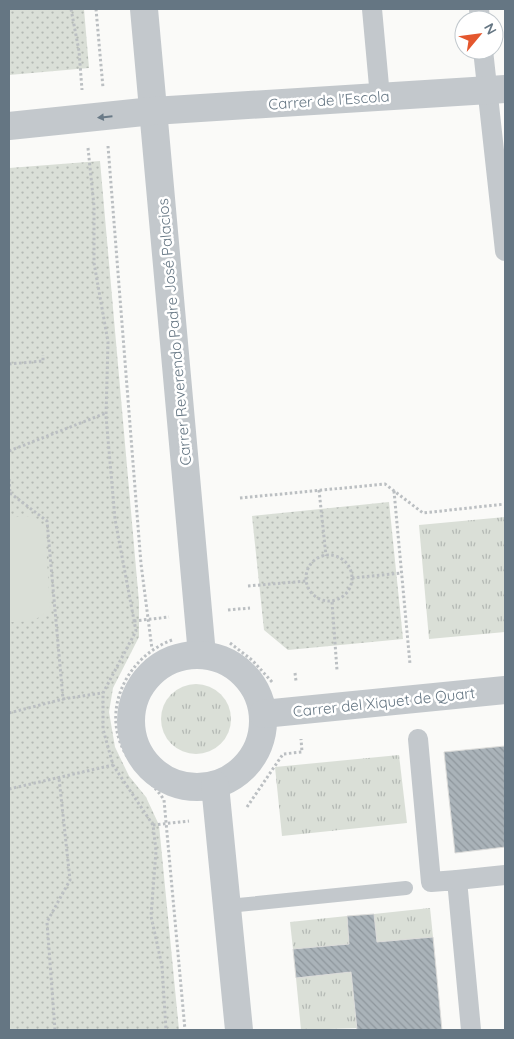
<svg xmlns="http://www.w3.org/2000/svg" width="514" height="1039" font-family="Quicksand,sans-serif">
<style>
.grass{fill:url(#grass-tufts)}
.park{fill:url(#park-dots)}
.pitch{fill:#dadfd7}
.building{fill:url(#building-back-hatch);stroke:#dcdcda}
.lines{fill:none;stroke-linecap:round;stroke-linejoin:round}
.path{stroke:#bbbfc2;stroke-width:3;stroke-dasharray:2.5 2.5;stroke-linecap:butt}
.service{stroke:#c3c8cc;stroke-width:14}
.pedestrian{stroke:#c3c8cc;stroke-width:20}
.minor{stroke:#c3c8cc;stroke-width:28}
.oneway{fill:#6a7a87}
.labels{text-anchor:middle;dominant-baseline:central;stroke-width:5;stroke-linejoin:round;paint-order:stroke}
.street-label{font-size:15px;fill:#657683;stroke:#fff}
</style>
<defs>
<pattern id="grass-tufts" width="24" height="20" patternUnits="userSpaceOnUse" patternTransform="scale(1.25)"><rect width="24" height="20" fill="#dadfd7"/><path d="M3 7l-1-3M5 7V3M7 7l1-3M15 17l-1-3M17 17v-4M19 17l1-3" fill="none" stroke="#b4b9b4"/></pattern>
<pattern id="park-dots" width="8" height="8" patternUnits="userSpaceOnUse" patternTransform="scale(1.25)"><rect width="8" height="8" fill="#dadfd7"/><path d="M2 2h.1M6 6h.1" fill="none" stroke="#b4b9b4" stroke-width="1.8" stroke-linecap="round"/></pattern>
<pattern id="building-back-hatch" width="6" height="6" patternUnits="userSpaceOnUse" patternTransform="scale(1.25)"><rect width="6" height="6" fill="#aab3b9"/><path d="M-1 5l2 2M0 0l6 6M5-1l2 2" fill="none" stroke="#8e969c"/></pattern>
</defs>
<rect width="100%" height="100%" fill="#fafaf8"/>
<g class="grass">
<polygon points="505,517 505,632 429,639 419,525"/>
<circle cx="196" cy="719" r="35"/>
<polygon points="399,755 407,823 282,836 275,767"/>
<polygon points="430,908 433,937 377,942 374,914"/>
<polygon points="347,916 349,944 293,949 290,922"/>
<polygon points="351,972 357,1028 301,1030 296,978"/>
</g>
<g class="park">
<polygon points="9,9 84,9 89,68 9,75"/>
<polygon points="100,161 139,602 139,637 113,688 109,712 115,747 129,776 146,797 159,825 179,1030 9,1030 9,168"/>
<polygon points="389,502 403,639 288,650 264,630 252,516"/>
</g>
<path class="pitch" d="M 24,516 L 34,517 L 45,530 L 50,608 C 38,622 26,622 9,622 L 9,518 Z"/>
<g class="building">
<polygon points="505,746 505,847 455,853 444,752"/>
<polygon points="374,914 377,942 433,937 442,1030 357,1030 351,972 296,978 293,949 349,944 347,916"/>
</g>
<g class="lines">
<g class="path">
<polyline points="71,9 79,51 82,90"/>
<polyline points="96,9 103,88"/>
<polyline points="108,146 141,564 152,649"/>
<polyline points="88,148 94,206 94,263 108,342 106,416 115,519 136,631 103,693 103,729 113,765 153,825 156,851 151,916 162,966 166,1030"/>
<polyline points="9,364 43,361 43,355"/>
<polyline points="9,451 106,413"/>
<polyline points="9,479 10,494"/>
<polyline points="319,490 326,556"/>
<polyline points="394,491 410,664"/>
<polyline points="10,493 47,521 63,699 102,693"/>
<polyline points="240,498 385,484 423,513 505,504"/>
<circle cx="329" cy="578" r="23"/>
<polyline points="352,578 402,573"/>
<polyline points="248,586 306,581"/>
<polyline points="332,602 337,670"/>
<polyline points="228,610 250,608"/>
<polyline points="134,621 169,617"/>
<path d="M 172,640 C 129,656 102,706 123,749 C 133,770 152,781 164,800 L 185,1030"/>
<polyline points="230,643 252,660 273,683"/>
<polyline points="295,673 296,681"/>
<polyline points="9,713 63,699"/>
<polyline points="9,789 113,765"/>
<polyline points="247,807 283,754 302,752 301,739"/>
<polyline points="153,825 189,821"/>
<polyline points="55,1030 47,922 70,880 59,778"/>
</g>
<polyline class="service" points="228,906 406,888"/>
<g class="pedestrian">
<polyline points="372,9 380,97"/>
<polyline points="479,9 480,20"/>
<polyline points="483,50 505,251"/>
<polyline points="418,739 431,882 457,880 471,1030"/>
<polyline points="457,880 505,875"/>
</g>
<g class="minor">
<polyline points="144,9 202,655"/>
<polyline points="9,126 153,111 505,89"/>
<circle cx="197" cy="721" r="66"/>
<polyline points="263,714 505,690"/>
<polyline points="215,785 239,1030"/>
</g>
</g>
<defs><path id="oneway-solid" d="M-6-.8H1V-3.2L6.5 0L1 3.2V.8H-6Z" transform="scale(1.25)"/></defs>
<use class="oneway" href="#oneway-solid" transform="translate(105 117) rotate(174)"/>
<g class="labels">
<g class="street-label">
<text transform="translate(329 100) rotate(-4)">Carrer de l'Escola</text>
<text transform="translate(174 332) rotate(-95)">Carrer Reverendo Padre José Palacios</text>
<text transform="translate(384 702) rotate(-6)">Carrer del Xiquet de Quart</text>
</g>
</g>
<rect width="514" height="1039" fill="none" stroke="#657683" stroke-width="20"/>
<g transform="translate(479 35) rotate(61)"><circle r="24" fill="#ffffff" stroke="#c1c8cd"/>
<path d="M0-4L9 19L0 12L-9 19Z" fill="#e4572e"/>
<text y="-8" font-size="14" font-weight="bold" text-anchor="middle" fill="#657683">N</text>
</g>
</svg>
